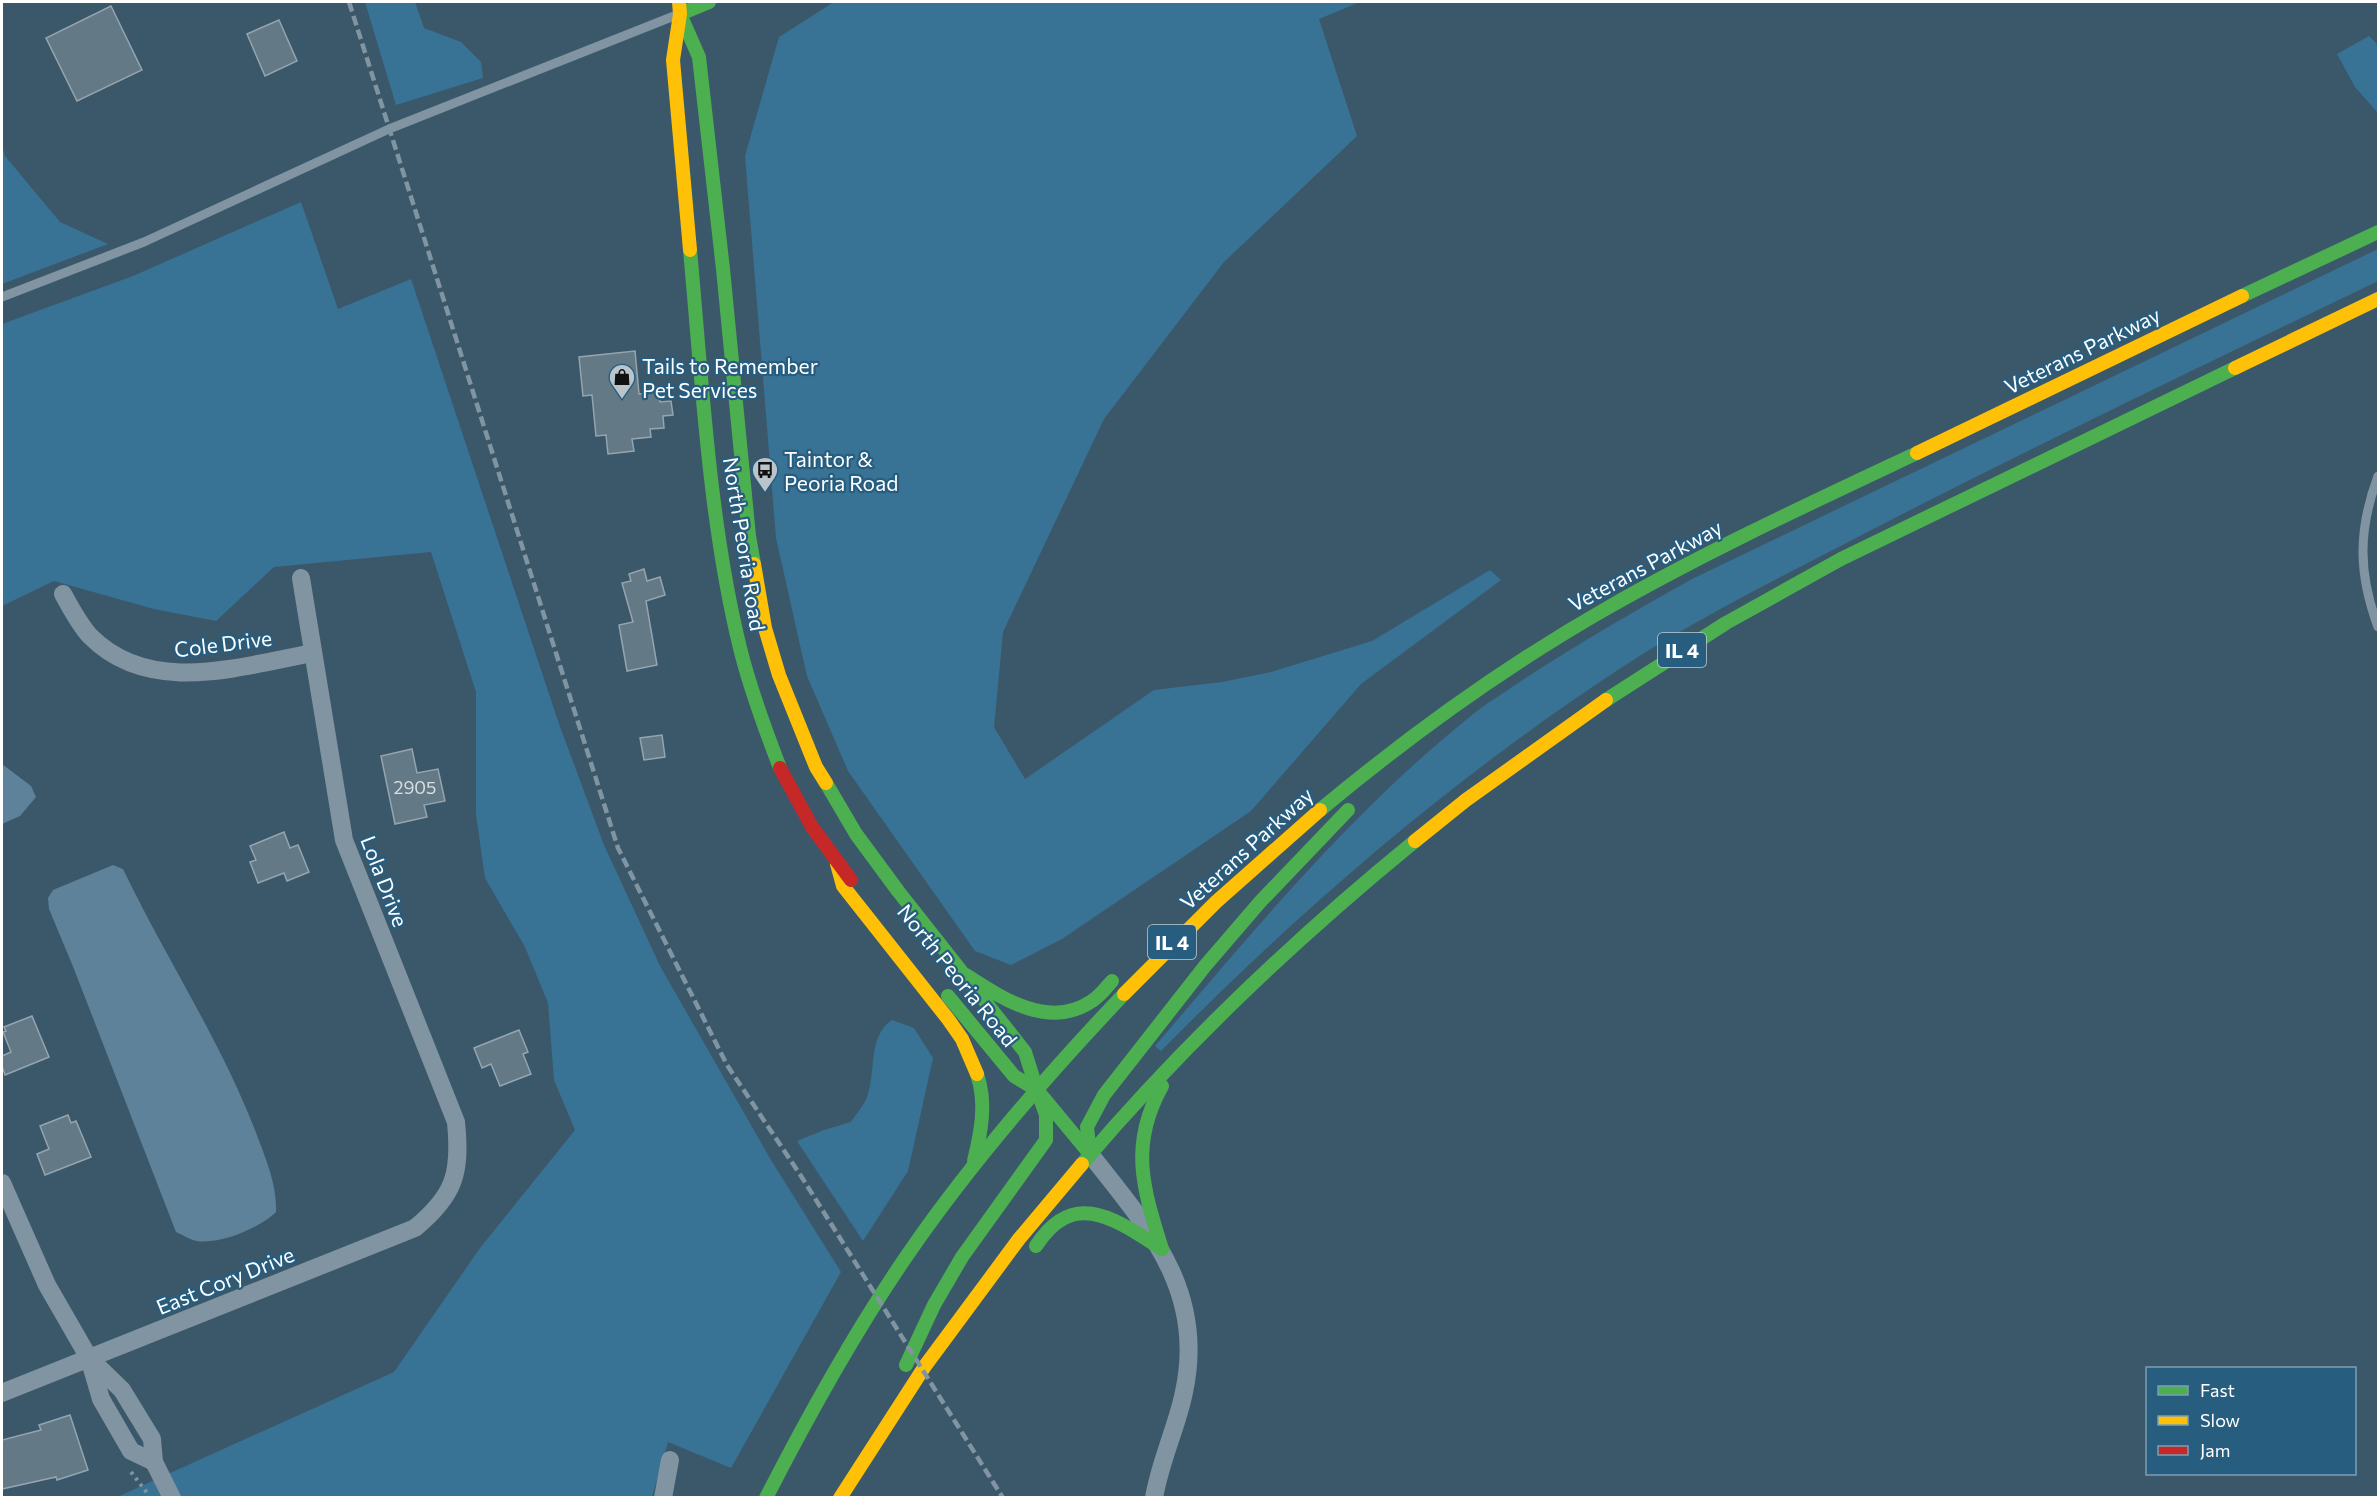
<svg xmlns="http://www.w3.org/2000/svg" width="2380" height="1499" font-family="Commissioner,sans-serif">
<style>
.green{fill:#387294}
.water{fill:#5e8299}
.building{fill:#637986;stroke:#94a5b0;stroke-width:1.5}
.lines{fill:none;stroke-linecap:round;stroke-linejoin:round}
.path{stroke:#8194a1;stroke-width:4;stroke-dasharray:3 4.5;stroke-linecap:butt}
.lane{stroke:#8194a1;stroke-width:9}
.street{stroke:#8194a1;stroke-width:18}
.fast{stroke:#4caf50;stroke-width:14}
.slow{stroke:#ffc107;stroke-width:14}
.jam{stroke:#c62828;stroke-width:14}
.rail{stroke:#8194a1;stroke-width:4.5;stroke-dasharray:10 4.5;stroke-linecap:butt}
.labels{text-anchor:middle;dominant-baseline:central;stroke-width:4.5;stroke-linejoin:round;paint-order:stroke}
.number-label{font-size:18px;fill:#d8dee1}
.shield{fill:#275d7f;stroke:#beced9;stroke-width:1.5}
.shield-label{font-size:20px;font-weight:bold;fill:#fff}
.street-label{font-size:21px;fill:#fff;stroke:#275d7f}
.poi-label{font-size:21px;fill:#fff;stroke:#275d7f;text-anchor:start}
</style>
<rect width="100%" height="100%" fill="#3b586b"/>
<g class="green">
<polygon points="365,2 415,2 424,28 461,42 481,62 483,78 396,105"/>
<polygon points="834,2 1360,2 1319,19 1357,136 1224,262 1104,419 1003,632 994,727 1025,779 1154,690 1222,682 1271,672 1372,641 1490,570 1501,580 1361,684 1251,811 1062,939 1011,965 975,951 848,771 807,676 776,538 745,156 779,37"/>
<polygon points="2369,36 2378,45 2378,113 2355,87 2337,54"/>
<polygon points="2,144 5,156 60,222 108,244 2,284"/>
<polygon points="301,202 338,309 411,279 559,724 604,845 660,966 771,1160 841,1272 731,1468 668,1442 652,1497 117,1497 394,1372 480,1248 575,1130 554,1080 548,1003 525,947 485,878 476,815 476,692 431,552 274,567 216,621 154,609 54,581 2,606 2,324 133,276"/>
<path d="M 2378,249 L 2378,281 C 2212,361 2045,441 1881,525 C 1799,568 1716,608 1638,657 C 1463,769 1306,904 1161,1051 L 1155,1046 C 1255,929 1351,812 1472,715 C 1488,702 1507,691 1524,679 C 1579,643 1635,611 1692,579 Z"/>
<path d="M 892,1020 L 914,1028 L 933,1058 L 908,1171 L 863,1241 L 797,1141 L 824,1130 L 851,1122 C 857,1113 866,1103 868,1094 C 876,1069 868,1036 892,1020 Z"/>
</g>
<g class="water">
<polygon points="2,764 31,786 36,797 20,816 2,824"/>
<path d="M 113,865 L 123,869 C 166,959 223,1044 258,1138 C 267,1162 277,1186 276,1212 C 260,1228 216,1247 193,1240 C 187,1238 181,1234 176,1232 L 74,969 L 49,909 L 48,898 L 53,890 Z"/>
</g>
<g class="building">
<polygon points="111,6 142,70 77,101 46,38"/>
<polygon points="279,20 297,61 265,76 247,34"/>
<polygon points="635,351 639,394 659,392 660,402 671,401 673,415 663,416 664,428 650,429 651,437 632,439 634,451 608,454 606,435 596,436 592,395 583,396 579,357"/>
<polygon points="644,569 647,581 660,577 665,595 646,601 657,665 627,671 619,625 633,622 622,583 631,581 629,574"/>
<polygon points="662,735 665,757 644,760 640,738"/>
<polygon points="412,749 417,773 438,769 445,801 424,805 427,817 395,824 381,756"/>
<polygon points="284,832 290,848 298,845 309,872 287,881 284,873 258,883 250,862 256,860 250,846"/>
<polygon points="32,1016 49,1057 5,1075 2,1066 2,1056 11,1052 3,1032 6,1031 4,1027"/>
<polygon points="519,1030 528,1052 523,1054 531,1074 500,1086 491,1064 482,1068 474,1048"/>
<polygon points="68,1115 71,1123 76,1121 91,1157 45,1175 37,1154 49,1149 40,1126"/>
<polygon points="70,1415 88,1470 57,1480 56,1477 2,1489 2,1440 41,1430 39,1425"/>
</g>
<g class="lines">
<polyline class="path" points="131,1472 148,1494"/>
<g class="lane">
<polyline points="2,297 144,242 389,129 674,16"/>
<path d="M 2378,476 C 2358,530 2358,573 2378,627"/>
</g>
<g class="street">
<path d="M 63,594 C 71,608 79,624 90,636 C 150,697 241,666 313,653"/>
<path d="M 1090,1154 C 1148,1228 1206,1290 1184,1392 C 1177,1427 1160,1461 1154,1498"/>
<polyline points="2,1183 47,1285 89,1358 101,1399 131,1451 154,1462"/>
<polyline points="91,1360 122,1390 152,1439 154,1462 172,1498"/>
<path d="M 2,1393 L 415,1228 C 455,1195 461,1173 456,1122 L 344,840 L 301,578"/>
<polyline points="663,1498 670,1460"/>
</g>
<g class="fast">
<polyline points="680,14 709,2"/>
<polyline points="680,14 699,57 723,269 749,536 754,564"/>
<path d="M 690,250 C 702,380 709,522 740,648 C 750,689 765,729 780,768"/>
<polyline points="2242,296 2378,232"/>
<polyline points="1606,700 1726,623 1841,559 2235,368"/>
<polyline points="826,783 856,834 898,891 1025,1052 1037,1090"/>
<path d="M 1320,810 C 1410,735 1507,665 1609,607 C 1709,550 1813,502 1917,453"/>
<path d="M 966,975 C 1003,999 1049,1030 1092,1001 C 1100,996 1106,988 1112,981"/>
<polyline points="948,996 1014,1076 1037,1090 1090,1154"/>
<path d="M 1162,1086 C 1129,1145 1143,1188 1162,1249"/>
<polyline points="1090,1154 1087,1127 1104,1095 1205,966 1260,902 1348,810"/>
<path d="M 974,1161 C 981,1132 987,1103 977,1074"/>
<path d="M 1082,1164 C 1182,1046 1295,939 1415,841"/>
<path d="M 1036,1246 C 1074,1187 1116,1220 1162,1249"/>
<polyline points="906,1365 934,1305 962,1257 1046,1140 1046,1115 1037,1090"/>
<path d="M 766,1498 C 809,1414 855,1331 908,1254 C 972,1161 1047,1075 1124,994"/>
</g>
<g class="slow">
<polyline points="679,2 680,14 673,60 690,250"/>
<polyline points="2235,368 2378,299"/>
<polyline points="1917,453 2242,296"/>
<polyline points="754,564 765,628 779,675 816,767 826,783"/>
<polyline points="1415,841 1466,800 1606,700"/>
<polyline points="837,864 843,886 948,1019 962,1039 977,1074"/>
<polyline points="1124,994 1216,902 1320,810"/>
<polyline points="840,1498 925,1366 1019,1239 1082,1164"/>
</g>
<polyline class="jam" points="780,768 812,827 851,880"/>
<polyline class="rail" points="349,2 618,848 727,1065 801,1176 1003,1498"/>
</g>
<defs>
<g id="shop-pin" transform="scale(1.35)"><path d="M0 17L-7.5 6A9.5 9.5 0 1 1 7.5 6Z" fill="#bac5cb" stroke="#275d7f"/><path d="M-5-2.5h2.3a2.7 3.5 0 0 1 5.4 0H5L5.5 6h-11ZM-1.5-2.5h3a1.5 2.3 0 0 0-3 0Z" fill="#111"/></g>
<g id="bus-pin" transform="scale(1.35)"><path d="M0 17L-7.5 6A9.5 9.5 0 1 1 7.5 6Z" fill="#bac5cb" stroke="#275d7f"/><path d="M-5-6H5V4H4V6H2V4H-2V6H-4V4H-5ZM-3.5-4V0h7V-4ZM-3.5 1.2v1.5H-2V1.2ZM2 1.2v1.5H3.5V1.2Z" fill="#111"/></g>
</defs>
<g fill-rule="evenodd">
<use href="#shop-pin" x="622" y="377"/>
<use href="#bus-pin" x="765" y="470"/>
</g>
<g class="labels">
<g class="number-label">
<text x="415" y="787">2905</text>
</g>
<g class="shield">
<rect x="1658" y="633" width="48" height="34" rx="4.5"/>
<rect x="1148" y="925" width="48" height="34" rx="4.5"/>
</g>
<g class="shield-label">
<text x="1682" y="650">IL 4</text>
<text x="1172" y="942">IL 4</text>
</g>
<g class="street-label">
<text transform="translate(2082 350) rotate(-26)">Veterans Parkway</text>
<text transform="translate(745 544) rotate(81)">North Peoria Road</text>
<text transform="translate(1645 565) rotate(-28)">Veterans Parkway</text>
<text transform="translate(223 643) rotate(-7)">Cole Drive</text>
<text transform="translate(1246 848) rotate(-42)">Veterans Parkway</text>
<text transform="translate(385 881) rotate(69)">Lola Drive</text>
<text transform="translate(958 975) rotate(51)">North Peoria Road</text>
<text transform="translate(225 1280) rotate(-22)">East Cory Drive</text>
</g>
<g class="poi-label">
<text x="642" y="365">Tails to Remember<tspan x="642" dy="24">Pet Services</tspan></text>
<text x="784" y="458">Taintor &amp;<tspan x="784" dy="24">Peoria Road</tspan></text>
</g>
</g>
<rect width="2380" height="1499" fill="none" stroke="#ffffff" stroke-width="6"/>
<rect x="2146" y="1367" width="210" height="108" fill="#275d7f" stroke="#7d9eb2" stroke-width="1.5"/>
<rect x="2158" y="1386" width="30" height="9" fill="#4caf50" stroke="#7d9eb2" stroke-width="1.5"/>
<text x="2200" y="1397" font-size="18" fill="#ffffff">Fast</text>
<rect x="2158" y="1416" width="30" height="9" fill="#ffc107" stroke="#7d9eb2" stroke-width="1.5"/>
<text x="2200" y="1427" font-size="18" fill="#ffffff">Slow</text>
<rect x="2158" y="1446" width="30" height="9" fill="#c62828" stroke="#7d9eb2" stroke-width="1.5"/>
<text x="2200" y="1457" font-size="18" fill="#ffffff">Jam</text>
</svg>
